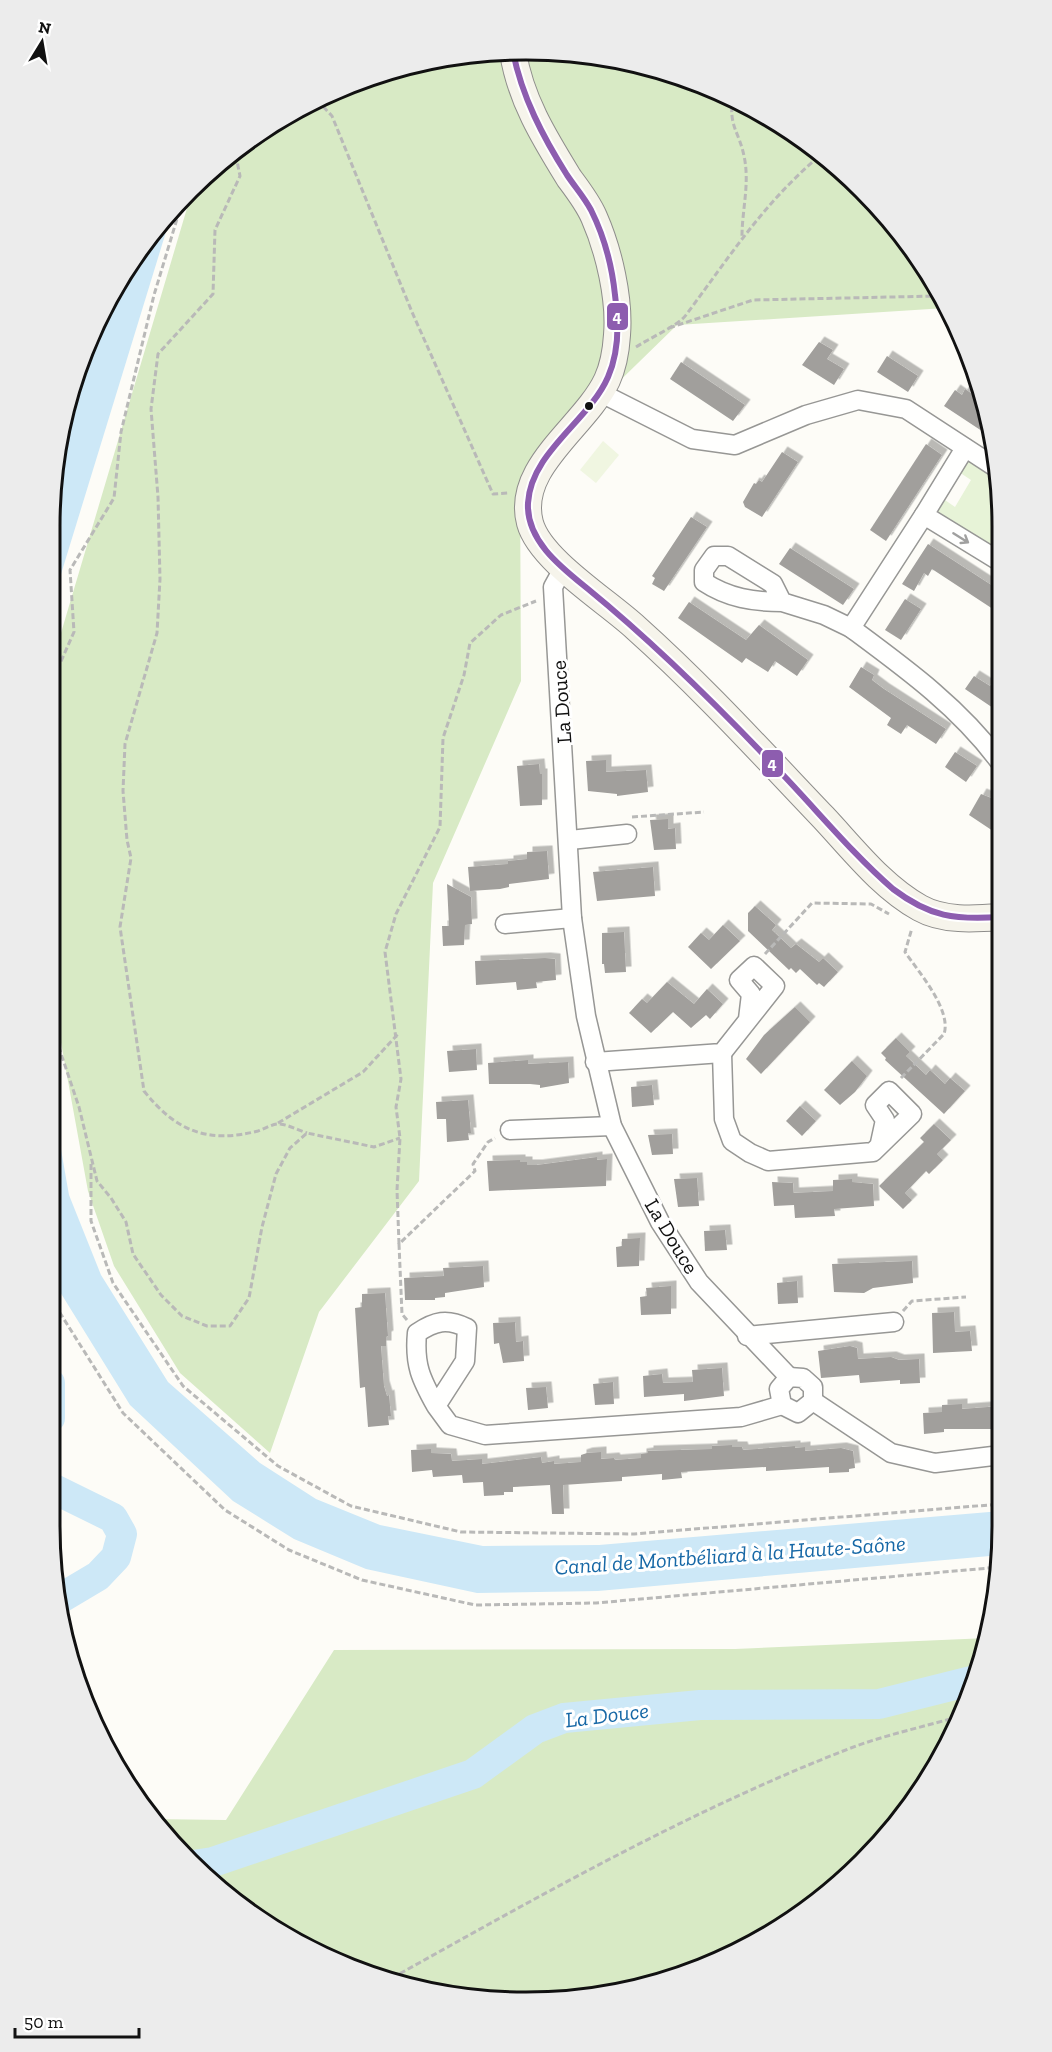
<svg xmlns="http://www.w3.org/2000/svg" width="1052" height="2052" font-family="'Zilla Slab',serif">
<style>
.green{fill:#e7f3d7}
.forest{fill:#d8eac5}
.pitch{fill:#f0f6e1}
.water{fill:#cde8f7}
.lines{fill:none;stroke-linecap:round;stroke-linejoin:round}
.river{stroke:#cde8f7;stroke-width:30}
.building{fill:#a19f9c;filter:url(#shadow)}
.street-casing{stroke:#979795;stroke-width:21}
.secondary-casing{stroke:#8e8d8b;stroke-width:28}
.path{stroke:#b9b9b8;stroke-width:3;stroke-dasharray:6 3;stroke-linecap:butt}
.street{stroke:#fffffe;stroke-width:18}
.secondary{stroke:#f6f4eb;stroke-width:26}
.bus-1-casing{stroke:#fff;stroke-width:10}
.bus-1{stroke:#8d5daf;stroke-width:6}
.oneway{stroke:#a0a09f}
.bus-dot{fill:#111;stroke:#fff;stroke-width:2}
.labels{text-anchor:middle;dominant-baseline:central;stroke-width:6;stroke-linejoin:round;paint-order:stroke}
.street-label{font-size:21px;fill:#111;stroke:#fff}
.water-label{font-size:22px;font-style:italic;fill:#1768a6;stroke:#fff}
.rim{fill:none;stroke:#111;stroke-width:3}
.line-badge{stroke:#fff;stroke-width:2}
.badge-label{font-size:16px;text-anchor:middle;font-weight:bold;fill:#fff}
</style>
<defs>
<filter id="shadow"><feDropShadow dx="5.5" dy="-5.5" stdDeviation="0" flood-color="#0004"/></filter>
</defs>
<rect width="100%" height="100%" fill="#fdfcf7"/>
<polygon class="green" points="969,458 998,477 999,554 932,512 942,498 955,507 971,480 959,472"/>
<g class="forest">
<path d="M 557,51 L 649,66 L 736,98 L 816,148 L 904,236 L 946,308 L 677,325 L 520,478 L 521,681 L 433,883 L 419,1181 L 319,1312 L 270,1453 L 180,1373 L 114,1266 L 88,1191 L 50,982 L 50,670 L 193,188 C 263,113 363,72 461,54 C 492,49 526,52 557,51 Z"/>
<polygon points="988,1638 954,1736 863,1863 736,1954 588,1998 433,1993 287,1938 212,1884 150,1819 226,1820 334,1650 735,1649"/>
</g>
<polygon class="pitch" points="603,441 619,455 596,483 580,470"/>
<g class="water">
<path d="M 173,209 L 50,610 C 50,573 48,534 51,497 C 56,395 103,284 173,209 Z"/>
<polygon points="50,1087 69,1195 101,1275 168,1382 260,1463 316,1499 380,1525 483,1546 599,1545 1001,1511 1001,1555 598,1591 477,1593 366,1569 294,1539 233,1501 130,1405 57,1287 50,1266"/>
</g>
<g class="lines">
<g class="river">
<polyline points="50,1418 50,1383"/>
<polyline points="50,1487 113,1518 122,1534 116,1557 98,1576 61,1598"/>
<polyline points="193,1865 213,1862 473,1774 535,1729 564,1718 700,1705 879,1704 975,1680"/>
</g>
</g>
<g class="building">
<polygon points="819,342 833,350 827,359 844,369 834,385 802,365"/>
<polygon points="887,356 918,376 908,392 877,372"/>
<polygon points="681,362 745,405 733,421 670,379"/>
<polygon points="965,389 981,400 991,437 944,406 955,390 962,395"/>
<polygon points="926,444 942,455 886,541 870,530"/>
<polygon points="782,452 798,462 762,517 745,507 743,502 754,483 756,484 759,480 762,482"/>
<polygon points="691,517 707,527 664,591 652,584 655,578 652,576"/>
<polygon points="928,544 999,590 999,613 932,569 928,576 924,573 914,591 902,584"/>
<polygon points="790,548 854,589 843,605 779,564"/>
<polygon points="905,599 921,609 901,640 885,630"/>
<polygon points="689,602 746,640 759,625 808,660 797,676 775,661 768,672 746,658 742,663 678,618"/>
<polygon points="861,667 874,675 872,680 884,689 946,729 936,744 907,725 901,734 887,725 891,718 849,687"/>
<polygon points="999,673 999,712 965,689 974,676 990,686"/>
<polygon points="955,752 977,766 966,782 945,767"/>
<polygon points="606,760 606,772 646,770 648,792 617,796 617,794 588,791 586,761"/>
<polygon points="539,764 540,774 542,774 542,805 520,806 517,766"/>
<polygon points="981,794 999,801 999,835 969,815"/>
<polygon points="668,819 668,829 675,828 676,849 654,850 650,820"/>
<polygon points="547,851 549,879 509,884 509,887 500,889 470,891 468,867 508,864 508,861 527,859 527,852"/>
<polygon points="653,867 655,896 597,901 593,872"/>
<polygon points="447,884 471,897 472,924 465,925 464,945 443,946 442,926 449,926"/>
<polygon points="755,906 776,925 772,930 791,948 796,944 819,962 823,958 838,972 824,987 819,983 817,985 800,969 796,973 791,968 789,970 748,931 748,913"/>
<polygon points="723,925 740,941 711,969 688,947 701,933 709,940"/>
<polygon points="624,932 626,972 605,973 604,964 602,964 602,933"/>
<polygon points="545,958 555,959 556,980 536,982 537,988 517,990 516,982 476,985 475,961"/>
<polygon points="667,982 694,1004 707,989 723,1004 710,1019 706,1015 691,1028 673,1012 651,1033 629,1013 642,999 647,1003"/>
<polygon points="795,1007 810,1022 761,1074 746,1059 764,1035"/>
<polygon points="896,1038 910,1052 906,1056 926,1075 930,1070 945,1084 950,1078 965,1091 944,1114 885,1060 886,1058 881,1053"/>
<polygon points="476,1049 477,1070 449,1072 447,1051"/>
<polygon points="528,1060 528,1064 568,1062 569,1083 540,1088 540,1085 530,1084 489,1084 488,1063"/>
<polygon points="852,1061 867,1076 855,1092 840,1105 824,1090"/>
<polygon points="652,1085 654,1105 632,1107 631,1087"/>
<polygon points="468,1100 471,1133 468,1133 469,1140 447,1142 446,1119 437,1119 436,1102"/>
<polygon points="800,1106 816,1121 802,1136 786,1121"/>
<polygon points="934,1124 951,1140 937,1154 943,1160 929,1174 926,1171 905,1193 912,1200 903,1209 879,1186 924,1142 920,1138"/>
<polygon points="672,1134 673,1154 652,1155 648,1135"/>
<polygon points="597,1157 597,1160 607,1159 606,1186 489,1191 487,1161 520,1160 520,1162 527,1162 527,1165 537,1165"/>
<polygon points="697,1178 699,1206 678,1207 674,1179"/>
<polygon points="852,1179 852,1182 873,1184 874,1206 834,1209 835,1216 795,1218 794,1205 774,1206 772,1182 793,1183 794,1200 793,1193 833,1191 833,1180"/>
<polygon points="725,1230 727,1250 705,1251 704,1231"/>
<polygon points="640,1238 639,1266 617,1267 616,1247 622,1246 622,1239"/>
<polygon points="912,1261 913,1283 873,1288 864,1293 834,1292 832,1264"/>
<polygon points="483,1266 484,1287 445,1293 445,1297 435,1298 435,1300 405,1300 404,1278 444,1276 443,1268"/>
<polygon points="797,1281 798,1303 778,1304 777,1283"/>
<polygon points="671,1286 671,1314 641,1315 640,1297 647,1296 646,1288"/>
<polygon points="385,1293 388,1336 386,1337 386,1346 381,1346 384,1386 387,1396 389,1395 391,1416 388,1416 389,1425 368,1427 365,1387 360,1388 355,1308 362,1307 362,1294"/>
<polygon points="954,1312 955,1332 970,1331 972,1351 933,1353 932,1313"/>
<polygon points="515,1322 516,1342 523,1341 524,1361 503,1363 499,1343 494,1344 493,1323"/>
<polygon points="850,1346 857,1348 858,1359 891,1357 899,1360 919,1359 920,1383 900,1384 900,1380 860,1383 859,1375 821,1378 818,1351"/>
<polygon points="722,1368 724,1396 684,1401 684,1394 644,1397 643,1376 662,1374 663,1383 693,1382 692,1370"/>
<polygon points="613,1382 614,1404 595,1405 593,1384"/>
<polygon points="546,1387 548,1408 528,1410 526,1388"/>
<polygon points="962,1404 962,1409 1001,1406 1001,1424 993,1425 994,1429 944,1429 944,1432 924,1434 923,1413 942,1412 942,1405"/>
<polygon points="732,1445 732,1447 742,1447 743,1450 795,1446 795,1448 805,1447 805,1451 841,1448 853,1451 855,1468 849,1469 849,1472 829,1473 829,1467 766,1471 766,1467 681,1472 682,1478 662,1480 662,1474 622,1477 622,1481 563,1485 564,1514 552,1514 550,1485 513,1487 513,1492 504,1492 504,1495 484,1496 483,1482 463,1483 462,1475 433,1477 432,1470 412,1472 411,1450 431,1449 431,1453 451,1454 452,1461 482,1459 482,1464 541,1457 542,1463 554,1461 554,1464 581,1462 581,1455 587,1453 601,1452 601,1459 614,1458 615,1460 641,1458 641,1454 648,1453 648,1451 712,1449 712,1446"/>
</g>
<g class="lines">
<g class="street-casing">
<g id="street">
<polyline points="599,392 692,439 735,445 806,415 858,400 906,409 998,469"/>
<polyline points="965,448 924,515 999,561"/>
<polyline points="564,567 553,587 572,918 586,1016 612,1126 660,1222 699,1282 789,1377"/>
<path d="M 782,602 C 754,602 728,598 704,582 L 704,570 L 714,556 L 728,556 L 773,584 L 782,602 L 824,615 L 851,628 L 924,515"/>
<path d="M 851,628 C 905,668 959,707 999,761"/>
<polyline points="570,840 627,834"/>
<polyline points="505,924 572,918"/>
<polyline points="722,1053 724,1119 732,1141 750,1153 768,1161 873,1152 912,1114 889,1091 875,1105 885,1120 880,1143"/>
<polyline points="595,1062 722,1053 775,986 754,966 739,980 751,994 748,1019"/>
<polyline points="510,1130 612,1126"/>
<polyline points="747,1336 894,1322"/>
<polygon points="789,1377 803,1378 813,1387 813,1401 798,1413 782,1405 779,1389"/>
<polyline points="813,1401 891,1453 935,1463 1001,1455"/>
<path d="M 436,1406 C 421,1379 414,1365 417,1333 C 435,1321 447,1318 467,1328 L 465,1361 L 436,1406 L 450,1425 L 485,1435 L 741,1417 L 782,1405"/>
</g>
</g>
<g class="secondary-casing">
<path id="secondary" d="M 513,52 C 520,99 545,139 569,178 C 578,190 588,203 594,217 C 609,251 620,299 617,335 C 616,351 613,367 607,380 C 585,427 515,467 530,523 C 540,560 607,601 636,628 C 702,687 762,753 823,817 C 853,849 882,887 920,908 C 943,921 974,919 1000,917"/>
</g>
<g class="path">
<path d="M 733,97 C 728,126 739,131 744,156 C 750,183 742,210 742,236"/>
<polyline points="317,100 332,116 412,312 493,494 509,493"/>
<path d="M 241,147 L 236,156 L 240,176 L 215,230 L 213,294 L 158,354 L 151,409 L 158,497 L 160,579 L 157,633 L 125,744 L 123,791 L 127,840 L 131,858 L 120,927 L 144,1091 C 176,1131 207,1144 258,1131 C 265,1129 273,1123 280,1124 C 289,1125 298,1130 307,1133"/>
<polyline points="669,328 753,300 938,296"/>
<path d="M 636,347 C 648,339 679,325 686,315 C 730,256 765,201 822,154"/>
<polyline points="50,686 74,632 70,570 114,498 121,432 154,295 183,199"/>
<polyline points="632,817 704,812"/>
<polyline points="765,954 812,903 871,904 889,914"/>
<polyline points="50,1021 79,1107 97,1181 111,1198 126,1222 133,1254 161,1295 182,1316 207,1326 230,1326 249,1298 262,1227 276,1174 290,1148 307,1133 374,1147 400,1138"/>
<path d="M 901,1078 L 944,1034 C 952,1010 918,971 905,952 L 912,928"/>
<polyline points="278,1123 363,1072 398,1034"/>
<polyline points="91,1164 91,1221 113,1283 183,1386 278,1466 351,1506 461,1532 634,1534 1001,1504"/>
<polyline points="399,1244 397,1190 400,1138 396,1107 401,1079 385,952 396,914 440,827 443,738 464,675 470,643 501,615 536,601"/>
<polyline points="50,1297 123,1413 225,1510 289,1550 362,1580 475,1605 596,1603 1000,1567"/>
<polyline points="903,1311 912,1301 966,1297"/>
<polyline points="407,1320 402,1314 399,1244 475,1171 473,1164 488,1142 495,1138"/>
<path d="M 392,1978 C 543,1894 694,1808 856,1746 C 890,1734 926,1726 961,1716"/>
</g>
<use href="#street" class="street"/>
<use href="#secondary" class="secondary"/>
<g class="bus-1-casing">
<path id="bus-1" d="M 513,52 C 522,97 543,137 567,175 C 575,187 584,197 591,210 C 604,236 612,266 615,295 C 619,322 619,352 608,377 C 589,421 531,452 528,503 C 526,541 562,568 588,589 C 659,647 722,710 785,777 C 820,814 854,855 893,889 C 930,917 955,920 1000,917"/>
</g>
<use href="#bus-1" class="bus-1"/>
</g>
<defs><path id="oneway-shaft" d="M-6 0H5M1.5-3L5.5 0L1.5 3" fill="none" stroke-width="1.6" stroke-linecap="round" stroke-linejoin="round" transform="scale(1.5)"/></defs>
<use class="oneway" href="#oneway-shaft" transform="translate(961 538) rotate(32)"/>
<circle class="bus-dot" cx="589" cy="406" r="5"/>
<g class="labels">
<g class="street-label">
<text transform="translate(561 702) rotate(-94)">La Douce</text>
<text transform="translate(672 1236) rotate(59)">La Douce</text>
</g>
<g class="water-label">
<text transform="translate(730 1555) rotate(-4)">Canal de Montbéliard à la Haute-Saône</text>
<text transform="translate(607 1715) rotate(-7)">La Douce</text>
</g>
</g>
<path d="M0 0H1052V2052H0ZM526 60H526A466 466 0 0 1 992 526V1526A466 466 0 0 1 526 1992H526A466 466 0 0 1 60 1526V526A466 466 0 0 1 526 60Z" fill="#ececec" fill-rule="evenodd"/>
<path class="rim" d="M526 60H526A466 466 0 0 1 992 526V1526A466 466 0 0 1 526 1992H526A466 466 0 0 1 60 1526V526A466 466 0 0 1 526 60Z"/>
<g class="line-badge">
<rect x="606" y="302" width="23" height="29" rx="6" fill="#8d5daf"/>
<rect x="761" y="749" width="23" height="29" rx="6" fill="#8d5daf"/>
</g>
<g class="badge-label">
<text x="617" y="322">4</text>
<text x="772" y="769">4</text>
</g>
<g transform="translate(42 42) rotate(11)" stroke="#ffffff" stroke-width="4.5" paint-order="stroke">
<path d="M0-4.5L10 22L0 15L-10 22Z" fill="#111111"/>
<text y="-9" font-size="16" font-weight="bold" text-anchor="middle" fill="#111111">N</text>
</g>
<path d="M15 2028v9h124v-9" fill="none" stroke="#111111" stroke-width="3"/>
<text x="24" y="2028" font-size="18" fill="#111111" stroke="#ffffff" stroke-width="4.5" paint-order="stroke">50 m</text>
</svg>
